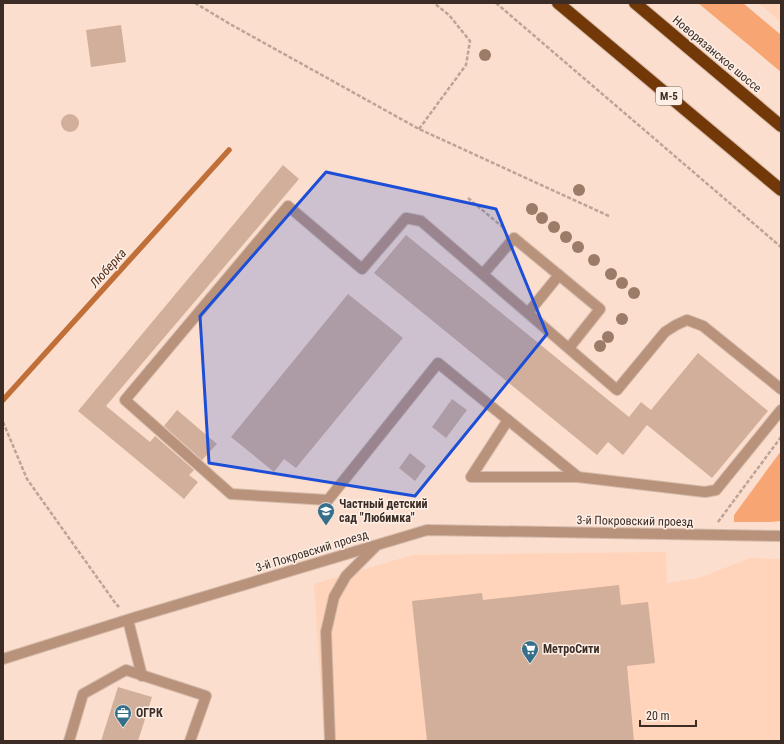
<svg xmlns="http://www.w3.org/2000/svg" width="784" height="744" font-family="'Roboto Condensed',sans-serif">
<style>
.built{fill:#ffd4bb}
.green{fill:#f6a573}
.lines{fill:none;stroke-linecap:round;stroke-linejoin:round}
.stream{stroke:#c16f38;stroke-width:5.5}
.building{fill:#d1af9a}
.minor-casing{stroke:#d5bbab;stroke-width:12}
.highway-casing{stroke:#d5bbab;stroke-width:14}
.path{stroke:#bca496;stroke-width:2.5;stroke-dasharray:4 2;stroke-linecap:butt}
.minor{stroke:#b9927c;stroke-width:10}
.highway{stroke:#733808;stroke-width:12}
.tree{fill:#9c7c68}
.marked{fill:#1d4ed8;fill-opacity:0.2;stroke:#1d4ed8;stroke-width:3;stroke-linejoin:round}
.labels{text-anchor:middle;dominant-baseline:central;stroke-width:3;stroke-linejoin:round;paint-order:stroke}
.shield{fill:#feefe6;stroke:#76675f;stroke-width:1}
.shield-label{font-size:11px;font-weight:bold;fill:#3b2d25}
.street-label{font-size:12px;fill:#3b2d25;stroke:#feefe6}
.poi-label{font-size:12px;font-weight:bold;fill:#3b2d25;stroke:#feefe6;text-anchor:start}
.water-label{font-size:13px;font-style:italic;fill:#53301a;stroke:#feefe6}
</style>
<rect width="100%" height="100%" fill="#fbdecd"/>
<g class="built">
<polygon points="758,3 781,3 781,22"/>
<polygon points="666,552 667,583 699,578 750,558 781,559 781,741 324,741 314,584 413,555"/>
</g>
<g class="green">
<polygon points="698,3 743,3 781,35 781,72"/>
<polygon points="781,451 781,521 771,522 734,522 734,515"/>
</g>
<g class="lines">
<polyline class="stream" points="3,400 229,150"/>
</g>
<g class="building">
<polygon points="121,25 126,62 91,67 86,30"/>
<circle cx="70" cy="123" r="9"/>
<polygon points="283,165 299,179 106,406 150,442 155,436 194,470 189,475 198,482 184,499 78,411"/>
<polygon points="406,235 629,417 641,402 651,410 698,353 768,411 712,478 647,425 623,455 608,442 597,455 374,273"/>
<polygon points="348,294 403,338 296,468 284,459 274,472 231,437"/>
<polygon points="452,399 467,410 446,438 432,427"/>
<polygon points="177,410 217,444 202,460 164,426"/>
<polygon points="410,453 426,466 415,481 399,468"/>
<polygon points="619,585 621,605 648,602 655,663 627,666 634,741 427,741 412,601 482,593 483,600"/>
<polygon points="118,687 152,697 138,741 101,741"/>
</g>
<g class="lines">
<g class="minor-casing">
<g id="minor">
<polyline points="483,274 514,238 600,309 569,348"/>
<polyline points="528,313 559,275"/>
<polyline points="781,389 703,326 687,320 676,325 665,332 617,390 421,221 406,218 362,269 288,206 125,400 231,494 328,500 438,363 578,477 705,492 716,490 781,410"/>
<polyline points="508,420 471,477 578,477"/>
<polyline points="128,620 142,676"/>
<polyline points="3,659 133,618 427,530 781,536"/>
<polyline points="69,741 83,694 126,670 206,696 190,741"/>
<polyline points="330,741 326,632 334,597 346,576 375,547"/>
</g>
</g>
<g class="highway-casing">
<g id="highway">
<polyline points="558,3 781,190"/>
<polyline points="635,3 781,126"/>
</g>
</g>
<g class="path">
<polyline points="195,3 230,24 419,129 609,216"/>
<polyline points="496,3 781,247"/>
<polyline points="419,129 466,65 470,41 449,15 434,3"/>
<polyline points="468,198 505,229"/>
<polyline points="3,422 27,479 116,604 119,607"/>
<polyline points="718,522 781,437"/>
</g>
<use href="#minor" class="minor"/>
<use href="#highway" class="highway"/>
</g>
<g class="tree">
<circle cx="485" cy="55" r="6"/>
<circle cx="579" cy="190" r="6"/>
<circle cx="532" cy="209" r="6"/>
<circle cx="542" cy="218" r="6"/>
<circle cx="554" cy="227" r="6"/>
<circle cx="566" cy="237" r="6"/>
<circle cx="578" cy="247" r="6"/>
<circle cx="594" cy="260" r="6"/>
<circle cx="611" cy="274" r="6"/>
<circle cx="622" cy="283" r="6"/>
<circle cx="634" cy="293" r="6"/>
<circle cx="622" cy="319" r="6"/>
<circle cx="608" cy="337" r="6"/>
<circle cx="600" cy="346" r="6"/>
</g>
<path class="marked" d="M 326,172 L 496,209 L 547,334 L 415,496 L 209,463 L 200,316 Z"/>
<defs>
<g id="school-pin" transform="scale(0.9)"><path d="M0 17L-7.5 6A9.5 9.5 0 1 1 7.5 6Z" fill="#376e89" stroke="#feefe6"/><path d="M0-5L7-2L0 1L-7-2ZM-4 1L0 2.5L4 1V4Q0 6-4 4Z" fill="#fff"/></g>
<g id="supermarket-pin" transform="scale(0.9)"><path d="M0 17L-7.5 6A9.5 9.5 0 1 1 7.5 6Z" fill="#376e89" stroke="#feefe6"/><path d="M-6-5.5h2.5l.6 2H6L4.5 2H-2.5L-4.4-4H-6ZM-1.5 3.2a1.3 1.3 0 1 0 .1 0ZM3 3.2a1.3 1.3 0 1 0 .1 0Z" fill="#fff"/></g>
<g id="office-pin" transform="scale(0.9)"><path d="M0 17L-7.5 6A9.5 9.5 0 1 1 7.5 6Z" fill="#376e89" stroke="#feefe6"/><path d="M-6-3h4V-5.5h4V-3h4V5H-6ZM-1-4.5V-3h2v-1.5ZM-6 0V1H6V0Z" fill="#fff"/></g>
</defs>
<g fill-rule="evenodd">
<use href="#school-pin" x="326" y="511"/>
<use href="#supermarket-pin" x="530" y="649"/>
<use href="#office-pin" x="123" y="713"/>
</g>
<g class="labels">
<rect class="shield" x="656" y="87" width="26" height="18" rx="3"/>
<g class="shield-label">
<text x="669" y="96">М-5</text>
</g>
<g class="street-label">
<text transform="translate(717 54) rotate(40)">Новорязанское шоссе</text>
<text transform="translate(635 521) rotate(1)">3-й Покровский проезд</text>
<text transform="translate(312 551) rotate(-17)">3-й Покровский проезд</text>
</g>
<g class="poi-label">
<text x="339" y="504">Частный детский<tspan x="339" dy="14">сад "Любимка"</tspan></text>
<text x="543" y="649">МетроСити</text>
<text x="136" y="713">ОГРК</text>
</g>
<g class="water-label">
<text transform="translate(108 268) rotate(-48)">Люберка</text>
</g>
</g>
<rect width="784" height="744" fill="none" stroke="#3b2d25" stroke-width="8"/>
<path d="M640 720v6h56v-6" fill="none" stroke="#3b2d25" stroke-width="2"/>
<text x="646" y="720" font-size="12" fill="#3b2d25" stroke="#feefe6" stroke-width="3" paint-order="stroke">20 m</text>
</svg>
